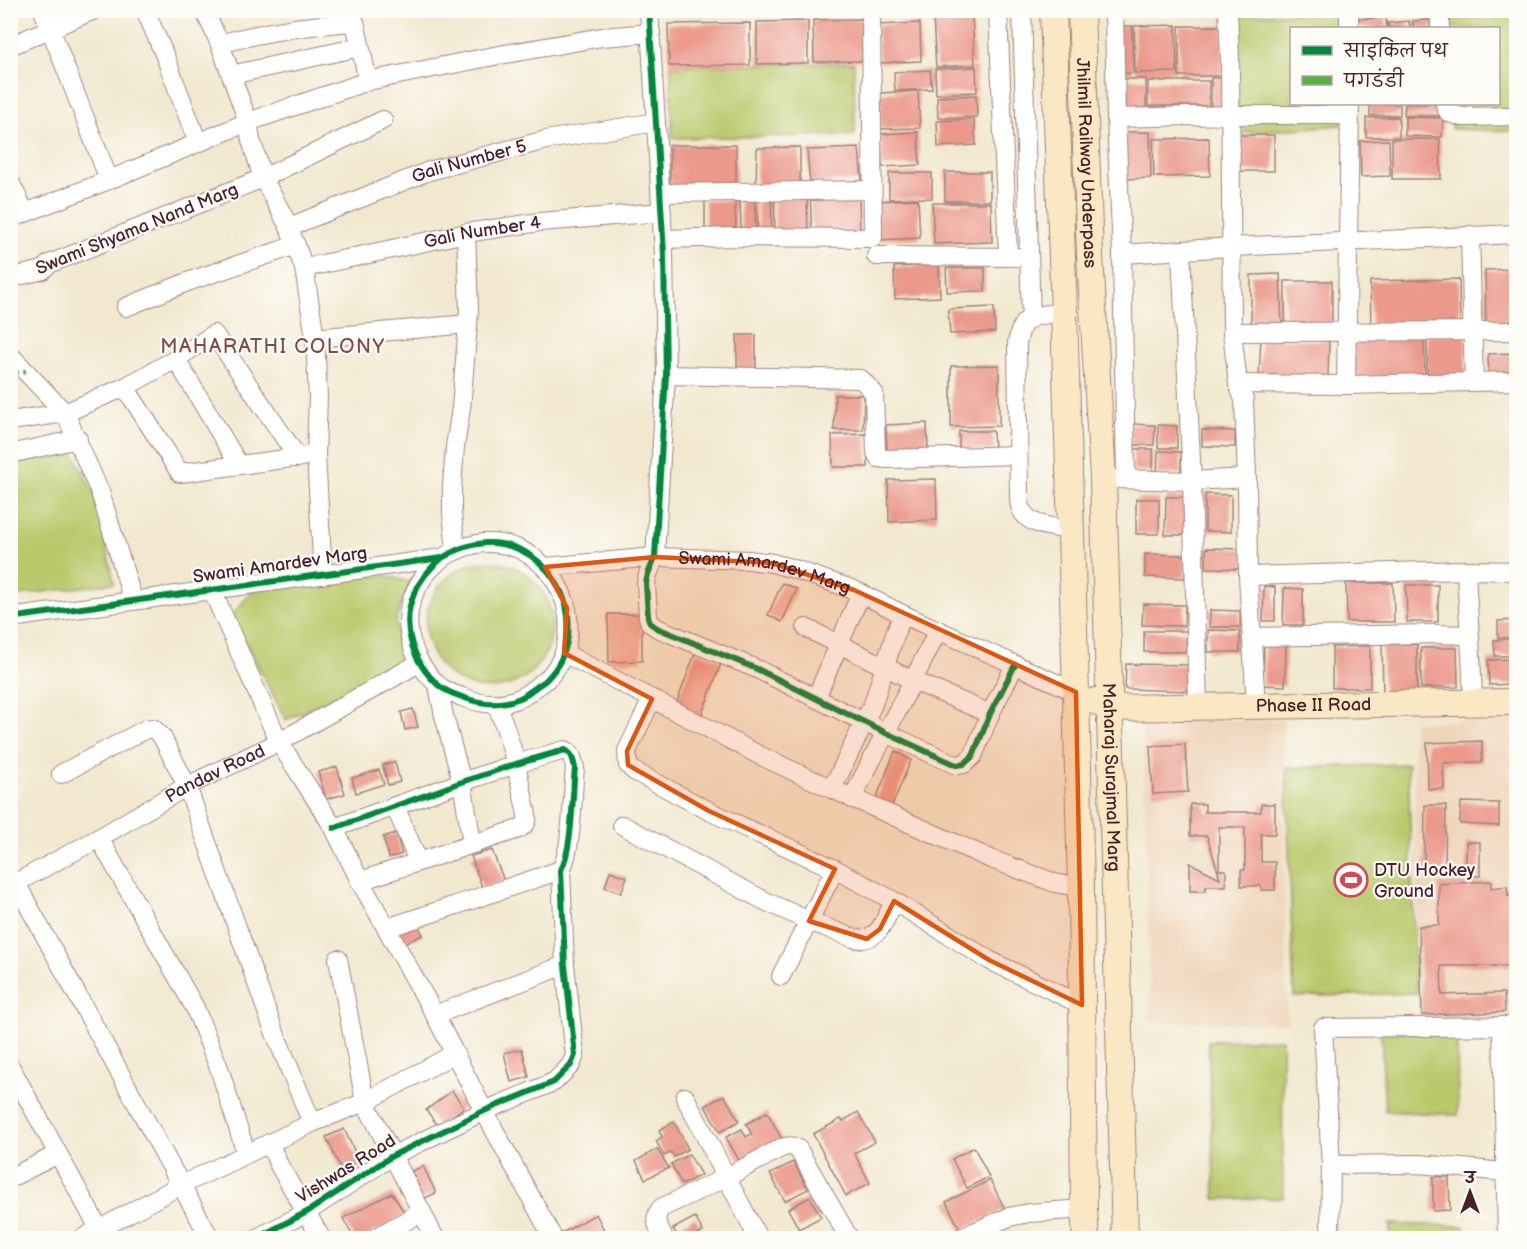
<svg xmlns="http://www.w3.org/2000/svg" width="1527" height="1249" font-family="'Balsamiq Sans','Playpen Sans Deva',sans-serif">
<style>
.built{fill:#efd6bb}
.green{fill:#bac96c;stroke:#82744c;stroke-width:1.5}
.building{fill:#eb998b}
.lines{fill:none;stroke-linecap:round;stroke-linejoin:round}
.street-casing{stroke:#9e847d;stroke-width:20}
.secondary-casing{stroke:#9e847d;stroke-width:28}
.street{stroke:#fff;stroke-width:18}
.secondary{stroke:#fae7c3;stroke-width:26}
.quiet{stroke:#57b146;stroke-width:4.5;stroke-dasharray:9 4.5;stroke-linecap:butt}
.cycleway-casing{stroke:#fdfcf7;stroke-width:10}
.cycleway{stroke:#00873e;stroke-width:6}
.marked{fill:#e0560e;fill-opacity:0.2;stroke:#e0560e;stroke-width:4.5;stroke-linejoin:round}
.labels{text-anchor:middle;dominant-baseline:central;stroke-width:4.5;stroke-linejoin:round;paint-order:stroke}
.street-label{font-size:18px;fill:#4a1f2b;stroke:#fdfcf7}
.poi-label{font-size:18px;fill:#4a1f2b;stroke:#fdfcf7;text-anchor:start}
.neighbourhood-label{font-size:20px;letter-spacing:1.5px;fill:#824a4d;stroke:#fdfcf7}
</style>
<rect width="100%" height="100%" fill="#fdfcf7"/>
<filter id="ink" filterUnits="userSpaceOnUse"><feTurbulence type="fractalNoise" baseFrequency=".0167" numOctaves="2"/><feDisplacementMap in="SourceGraphic" scale="12" xChannelSelector="R" yChannelSelector="G"/><feConvolveMatrix kernelMatrix="1 2 1 2 8 2 1 2 1" color-interpolation-filters="sRGB"/></filter>
<filter id="wash" filterUnits="userSpaceOnUse"><feTurbulence type="fractalNoise" baseFrequency=".008" numOctaves="4" result="noise"/><feDisplacementMap in="SourceGraphic" scale="24" xChannelSelector="R" yChannelSelector="G"/><feGaussianBlur stdDeviation="1.35" result="paint"/><feColorMatrix in="noise" values="0 0 0 0 0 0 0 0 0 0 0 0 0 0 0 0 0 1.4 0 .05"/><feComposite in="paint" operator="in"/></filter>
<g filter="url(#wash)">
<rect width="100%" height="100%" fill="#f1e8cf"/>
<g class="built">
<polygon points="1143,720 1283,720 1287,1023 1150,1022"/>
<polygon points="1516,720 1516,1019 1419,1024 1413,722"/>
</g>
<g class="green">
<polygon points="1448,11 1515,11 1516,131 1452,129 1451,104 1498,104 1498,28 1449,28"/>
<polygon points="1340,12 1340,28 1292,28 1292,104 1341,104 1342,125 1240,133 1232,33 1235,15"/>
<polygon points="854,63 855,135 672,138 671,66"/>
<polygon points="69,444 95,495 114,583 11,596 10,458"/>
<circle cx="489" cy="625" r="63"/>
<path d="M 383,575 L 410,582 C 405,595 397,610 396,624 C 396,637 401,651 405,662 L 286,720 L 232,616 L 254,588 Z"/>
<polygon points="1408,764 1416,993 1294,997 1286,768"/>
<polygon points="1381,1031 1457,1034 1458,1115 1385,1111"/>
<polygon points="1282,1039 1283,1198 1215,1199 1208,1041"/>
<polygon points="1390,1224 1464,1226 1464,1238 1390,1238"/>
</g>
<g id="blocks">
<g class="building">
<polygon points="931,10 973,10 974,14 931,16"/>
<polygon points="972,16 975,65 936,67 933,18"/>
<polygon points="1386,18 1387,28 1353,28 1352,19"/>
<polygon points="862,19 863,61 814,62 813,20"/>
<polygon points="1436,19 1437,28 1413,28 1413,21"/>
<polygon points="808,21 808,63 757,64 757,22"/>
<polygon points="1409,21 1410,28 1389,28 1388,23"/>
<polygon points="750,23 750,65 669,66 668,24"/>
<polygon points="920,23 921,61 879,63 877,25"/>
<polygon points="1176,25 1177,72 1135,73 1134,26"/>
<polygon points="1117,26 1132,26 1133,73 1119,74"/>
<rect x="1179" y="26" width="44" height="50"/>
<polygon points="976,67 977,92 936,94 935,69"/>
<polygon points="930,70 932,89 895,91 894,72"/>
<polygon points="1211,78 1229,78 1228,110 1211,110"/>
<polygon points="1118,79 1146,79 1146,113 1119,113"/>
<rect x="1148" y="81" width="61" height="25"/>
<polygon points="918,91 920,128 881,129 880,93"/>
<polygon points="976,95 977,117 938,118 937,97"/>
<polygon points="1370,104 1400,104 1400,115 1370,116"/>
<polygon points="1405,104 1442,104 1442,116 1404,116"/>
<polygon points="1399,117 1399,137 1366,137 1366,118"/>
<polygon points="1405,117 1443,118 1442,137 1405,136"/>
<polygon points="974,119 976,145 938,147 937,121"/>
<polygon points="918,132 920,165 882,167 881,134"/>
<polygon points="1121,132 1150,132 1151,178 1122,179"/>
<rect x="1236" y="135" width="38" height="36"/>
<polygon points="1209,138 1210,176 1154,177 1153,139"/>
<polygon points="1392,139 1440,139 1441,179 1392,179"/>
<polygon points="1389,140 1390,176 1361,177 1360,141"/>
<rect x="670" y="145" width="66" height="41"/>
<polygon points="800,147 800,185 756,185 757,148"/>
<polygon points="859,148 862,181 810,183 807,150"/>
<rect x="945" y="172" width="45" height="29"/>
<polygon points="889,173 932,173 932,198 889,199"/>
<polygon points="859,192 860,236 812,234 810,194"/>
<polygon points="754,195 756,232 741,232 740,196"/>
<polygon points="807,198 808,235 775,234 774,199"/>
<polygon points="757,199 771,199 772,235 758,236"/>
<polygon points="918,199 920,238 878,240 876,201"/>
<polygon points="735,200 736,231 705,231 705,201"/>
<polygon points="932,203 991,203 992,242 934,244"/>
<polygon points="939,265 940,297 895,299 894,267"/>
<polygon points="946,268 985,268 985,291 947,292"/>
<polygon points="1516,269 1516,329 1486,330 1485,270"/>
<polygon points="1280,274 1282,330 1251,331 1251,275"/>
<polygon points="1459,279 1460,325 1371,328 1370,281"/>
<rect x="1285" y="281" width="47" height="49"/>
<polygon points="994,307 995,332 950,334 948,309"/>
<polygon points="1424,333 1425,382 1350,383 1350,334"/>
<rect x="737" y="335" width="19" height="36"/>
<rect x="1427" y="335" width="39" height="42"/>
<polygon points="1261,338 1329,341 1328,377 1259,375"/>
<polygon points="1516,353 1516,376 1489,377 1488,354"/>
<polygon points="999,365 999,426 951,427 951,366"/>
<polygon points="835,395 864,395 863,430 834,430"/>
<polygon points="927,423 928,449 887,451 886,425"/>
<polygon points="1131,424 1155,425 1154,445 1131,445"/>
<polygon points="1158,425 1177,426 1177,448 1158,448"/>
<polygon points="1202,430 1235,431 1235,447 1202,446"/>
<polygon points="959,431 993,431 994,450 959,451"/>
<polygon points="867,434 868,467 833,467 832,435"/>
<rect x="1133" y="449" width="20" height="22"/>
<polygon points="1158,451 1181,452 1181,474 1157,474"/>
<polygon points="936,479 937,520 889,522 888,480"/>
<polygon points="1205,494 1231,495 1231,532 1205,531"/>
<polygon points="1166,497 1188,497 1188,535 1165,535"/>
<rect x="1136" y="499" width="23" height="35"/>
<polygon points="1206,548 1245,549 1245,569 1206,568"/>
<polygon points="1145,554 1186,555 1185,578 1145,577"/>
<polygon points="782,583 797,589 782,622 768,615"/>
<polygon points="1346,583 1393,583 1394,622 1347,622"/>
<polygon points="1406,585 1438,585 1438,622 1407,622"/>
<polygon points="1264,586 1275,587 1275,621 1263,621"/>
<polygon points="1284,588 1303,589 1303,625 1283,625"/>
<polygon points="1143,604 1185,605 1184,626 1142,625"/>
<polygon points="1210,610 1240,611 1240,627 1209,627"/>
<polygon points="608,614 642,614 642,661 609,662"/>
<polygon points="1516,620 1516,637 1498,638 1498,621"/>
<polygon points="1208,630 1240,631 1240,652 1208,652"/>
<polygon points="1144,631 1187,631 1186,652 1144,652"/>
<polygon points="1516,639 1516,656 1495,656 1494,640"/>
<polygon points="1264,644 1286,644 1285,686 1263,685"/>
<polygon points="1382,644 1417,644 1417,694 1383,694"/>
<polygon points="1370,646 1370,688 1332,688 1332,647"/>
<polygon points="1421,648 1457,648 1458,687 1421,688"/>
<polygon points="696,651 722,661 700,719 675,707"/>
<polygon points="1516,659 1516,684 1489,685 1488,660"/>
<polygon points="1126,664 1189,665 1188,691 1125,689"/>
<polygon points="413,709 418,727 405,730 401,712"/>
<polygon points="1482,741 1482,762 1443,763 1444,789 1428,789 1427,743"/>
<polygon points="1185,744 1188,792 1153,794 1150,746"/>
<polygon points="895,751 911,760 891,808 875,802"/>
<polygon points="395,762 400,782 388,785 383,765"/>
<polygon points="337,767 345,794 326,799 318,772"/>
<polygon points="379,770 384,784 356,793 352,778"/>
<polygon points="1461,802 1499,803 1499,826 1460,824"/>
<polygon points="1190,804 1205,804 1205,812 1261,812 1261,804 1275,804 1275,834 1261,834 1261,862 1275,862 1275,890 1261,890 1261,886 1241,886 1241,870 1245,870 1245,827 1219,827 1219,870 1226,870 1226,886 1206,886 1206,891 1190,891 1190,863 1220,878 1207,836 1190,836"/>
<polygon points="1425,805 1446,805 1445,872 1424,872"/>
<polygon points="396,833 402,854 389,858 383,837"/>
<rect x="1466" y="842" width="14" height="34"/>
<polygon points="492,850 504,881 482,887 471,856"/>
<polygon points="610,871 627,877 621,893 605,887"/>
<polygon points="1492,881 1491,888 1507,886 1508,896 1516,895 1516,966 1441,966 1442,995 1504,993 1505,1012 1422,1015 1419,926 1439,925 1439,884"/>
<polygon points="415,920 423,935 405,943 397,927"/>
<polygon points="1508,1030 1516,1030 1516,1074 1510,1074"/>
<polygon points="522,1049 529,1077 511,1082 504,1053"/>
<polygon points="452,1091 464,1107 439,1127 426,1110"/>
<polygon points="724,1095 739,1121 720,1132 705,1106"/>
<polygon points="767,1112 783,1141 741,1164 726,1137 742,1129 746,1137 752,1134 746,1124"/>
<polygon points="858,1112 875,1142 854,1153 870,1183 846,1196 813,1134 841,1119 843,1121"/>
<polygon points="674,1122 688,1149 674,1157 671,1152 664,1156 656,1141 662,1137 659,1130"/>
<polygon points="344,1129 362,1167 344,1176 326,1137"/>
<polygon points="974,1147 989,1177 967,1188 952,1159"/>
<polygon points="657,1149 669,1168 645,1179 636,1161"/>
<polygon points="689,1154 701,1175 682,1185 671,1164"/>
<polygon points="793,1162 808,1189 785,1201 770,1174"/>
<polygon points="423,1166 436,1193 419,1201 406,1174"/>
<polygon points="1433,1177 1449,1177 1450,1210 1433,1211"/>
<polygon points="990,1180 1005,1209 961,1231 946,1202"/>
<polygon points="392,1193 406,1215 363,1238 354,1238 343,1218"/>
<polygon points="810,1197 821,1217 799,1229 788,1209"/>
<polygon points="596,1214 605,1232 593,1238 565,1238 562,1233"/>
<polygon points="695,1217 703,1232 691,1238 679,1238 673,1229"/>
</g>
</g>
</g>
<g filter="url(#ink)">
<use href="#blocks" fill-opacity="0" stroke="#9e847d" stroke-width="1.5"/>
<g class="lines">
<g class="street-casing">
<g id="street">
<polyline points="43,10 109,180"/>
<polyline points="145,10 165,56 198,143"/>
<polyline points="204,10 220,44 248,122 251,140 263,178 289,227 304,268 315,338 318,396 316,455 323,575"/>
<polyline points="649,10 664,254 666,375 655,557 648,574 646,583 648,617 650,623 657,628 757,669 886,733 956,765 964,764 973,756 990,714 1015,665"/>
<polyline points="998,10 1008,256"/>
<polyline points="1022,10 1031,319"/>
<polyline points="1114,10 1116,118 1122,254 1126,478"/>
<polyline points="1228,10 1230,61 1232,332 1238,384 1244,400 1247,478 1248,576 1256,706"/>
<polyline points="1349,10 1349,28"/>
<polyline points="1440,10 1440,28"/>
<path d="M 220,44 C 264,31 309,25 355,22 L 368,81"/>
<polyline points="10,46 94,10"/>
<polyline points="231,75 360,47"/>
<polyline points="1445,104 1446,108 1449,113 1462,117 1516,116"/>
<polyline points="1116,118 1230,115 1350,115"/>
<polyline points="10,182 25,212"/>
<polyline points="661,193 872,190"/>
<polyline points="10,219 109,180 248,122 368,81 494,56 602,37 651,33"/>
<path id="s1" d="M 289,227 L 429,171 L 546,140 L 656,122"/>
<polyline points="1470,235 1474,382"/>
<polyline points="664,239 734,237 873,238 871,10"/>
<polyline points="1181,251 1192,481 1198,707"/>
<polyline points="1122,254 1231,247 1516,234"/>
<polyline points="876,256 1019,257"/>
<path id="s2" d="M 304,268 L 466,233 L 540,222 L 662,212"/>
<polyline points="10,278 43,270 49,264 263,178 383,120"/>
<polyline points="126,307 190,281 296,245"/>
<path d="M 1064,312 C 1055,314 1033,314 1026,321 C 1020,326 1019,336 1017,343 L 1019,497 C 1019,502 1019,507 1022,511 C 1031,527 1055,527 1071,530"/>
<polyline points="1232,332 1516,331"/>
<polyline points="315,338 468,324"/>
<polyline points="10,355 65,413 100,492 133,600"/>
<polyline points="176,359 239,465"/>
<polyline points="666,375 861,379 874,393 876,453 879,458 887,459 1018,455"/>
<polyline points="1238,384 1346,385 1516,381"/>
<polyline points="1346,385 1350,104"/>
<polyline points="125,387 180,473 307,456"/>
<polyline points="10,421 65,413 99,398 125,387 176,359 214,334 298,458"/>
<polyline points="10,454 78,439"/>
<polyline points="1114,479 1192,481 1247,478"/>
<polyline points="456,550 452,514 452,487 455,447 461,408 468,324 469,310 466,233"/>
<path id="s3" d="M 545,567 L 655,557 L 749,560 L 772,563 L 794,569 L 854,590 L 904,615 L 1076,692"/>
<path d="M 1466,570 C 1468,614 1472,658 1473,703"/>
<polyline points="1248,576 1466,570 1516,571"/>
<polyline points="212,590 279,742 334,828 360,881 435,1015 484,1111 553,1238"/>
<polyline points="904,615 897,628 873,704 832,789 991,859 1055,883 1081,888"/>
<path d="M 10,618 L 442,558 C 455,550 469,544 485,543 C 555,540 597,629 546,680 C 543,683 538,685 535,688 C 530,691 525,696 520,698 C 501,706 480,704 462,697 C 453,694 445,691 438,685 C 413,662 400,626 414,594 C 420,579 430,568 442,558"/>
<polyline points="806,628 914,681 990,714"/>
<polyline points="1252,637 1433,634 1469,635"/>
<polyline points="564,653 761,756 832,789"/>
<polyline points="438,685 444,716 462,782 472,843"/>
<polyline points="816,698 861,593"/>
<polyline points="652,699 627,751 628,765 634,771 709,811 835,869 894,901 989,960 1082,1005"/>
<polyline points="61,774 146,729 153,728 162,737 187,786 272,1026 312,1123"/>
<path d="M 852,799 C 880,742 911,687 938,630"/>
<polyline points="395,806 418,861"/>
<path d="M 622,825 L 765,901 L 809,921 L 853,938 C 879,944 885,919 894,901"/>
<polyline points="99,838 195,1008 219,1068 246,1153"/>
<path d="M 360,881 L 519,829 C 525,825 528,823 527,815 C 519,777 512,740 496,704"/>
<polyline points="16,883 210,1238"/>
<path id="s4" d="M 10,886 L 99,838 L 187,786 L 279,742 L 419,663"/>
<polyline points="387,928 561,870"/>
<polyline points="338,959 365,1102 435,1238"/>
<polyline points="781,976 835,869"/>
<polyline points="435,1015 565,965"/>
<polyline points="1502,1026 1507,1238"/>
<polyline points="10,1066 104,1238"/>
<polyline points="685,1097 758,1238"/>
<polyline points="269,1143 279,1165 321,1238"/>
<polyline points="1331,1165 1419,1164 1504,1172"/>
<polyline points="10,1178 58,1154"/>
<polyline points="83,1238 181,1185 312,1123 365,1102 454,1054"/>
<path d="M 257,1238 L 307,1212 L 392,1156 L 484,1111 L 554,1082 L 571,1065 L 575,1055 L 565,965 L 561,870 C 573,847 572,795 575,768 C 573,760 573,754 565,750 L 516,764 L 462,782 L 334,828"/>
<polyline points="375,1238 422,1212"/>
<path d="M 664,1238 C 658,1227 652,1219 661,1208 L 727,1177 L 781,1148 C 788,1146 792,1145 798,1149 L 849,1238"/>
<polyline points="960,1238 1009,1217 1029,1213 1084,1209"/>
<polyline points="1330,1238 1331,1165 1323,1028 1516,1026"/>
</g>
</g>
<g class="secondary-casing">
<g id="secondary">
<polyline points="1053,10 1064,312 1076,692 1081,888 1084,1209 1086,1238"/>
<path id="s5" d="M 1081,10 L 1090,256 L 1103,479 L 1125,1238"/>
<path id="s6" d="M 1095,701 L 1111,708 L 1516,702"/>
</g>
</g>
<use href="#street" class="street"/>
<use href="#secondary" class="secondary"/>
<polyline class="quiet" points="10,374 26,371"/>
<g class="cycleway-casing">
<g id="cycleway">
<polyline points="649,10 664,254 666,375 655,557 648,574 646,583 648,617 650,623 657,628 757,669 886,733 956,765 964,764 973,756 990,714 1015,665"/>
<path d="M 10,618 L 442,558 C 455,550 469,544 485,543 C 555,540 597,629 546,680 C 543,683 538,685 535,688 C 530,691 525,696 520,698 C 501,706 480,704 462,697 C 453,694 445,691 438,685 C 413,662 400,626 414,594 C 420,579 430,568 442,558"/>
<path d="M 257,1238 L 307,1212 L 392,1156 L 484,1111 L 554,1082 L 571,1065 L 575,1055 L 565,965 L 561,870 C 573,847 572,795 575,768 C 573,760 573,754 565,750 L 516,764 L 462,782 L 334,828"/>
</g>
</g>
<use href="#cycleway" class="cycleway"/>
</g>
</g>
<path class="marked" d="M 655,557 L 772,563 L 854,590 L 1076,692 L 1082,1005 L 989,960 L 894,901 L 880,929 L 867,939 L 809,921 L 835,869 L 709,811 L 628,765 L 627,751 L 652,699 L 564,653 L 567,608 L 545,567 Z"/>
<defs>
<g id="stadium-ring" transform="scale(1.725)"><circle r="9.5" fill="#fdfcf7" stroke="#d1495b" stroke-width="1.5"/><path d="M0-5a6.5 5 0 1 0 0 10a6.5 5 0 1 0 0-10ZM-3.5-1.8h7v3.6h-7Z" fill="#d1495b"/></g>
</defs>
<g fill-rule="evenodd">
<use href="#stadium-ring" x="1351" y="880"/>
</g>
<g class="labels">
<g class="street-label">
<text stroke="none"><textPath href="#s1" startOffset="192">Gali Number 5</textPath></text>
<text stroke="none"><textPath href="#s5" startOffset="153">Jhilmil Railway Underpass</textPath></text>
<text transform="translate(137 229) rotate(-22)">Swami Shyama Nand Marg</text>
<text stroke="none"><textPath href="#s2" startOffset="182">Gali Number 4</textPath></text>
<text transform="translate(280 565) rotate(-8)">Swami Amardev Marg</text>
<text stroke="none"><textPath href="#s3" startOffset="222">Swami Amardev Marg</textPath></text>
<text stroke="none"><textPath href="#s6" startOffset="220">Phase II Road</textPath></text>
<text stroke="none"><textPath href="#s4" startOffset="234">Pandav Road</textPath></text>
<text stroke="none"><textPath href="#s5" startOffset="768">Maharaj Surajmal Marg</textPath></text>
<text transform="translate(346 1169) rotate(-32)">Vishwas Road</text>
</g>
<g class="poi-label">
<text x="1374" y="870">DTU Hockey<tspan x="1374" dy="21">Ground</tspan></text>
</g>
<g class="neighbourhood-label">
<text x="273" y="347">MAHARATHI COLONY</text>
</g>
</g>
<rect width="1527" height="1249" fill="none" stroke="#fdfcf7" stroke-width="36"/>
<rect x="1290" y="27" width="210" height="78" fill="#fdfcf7" stroke="#b5a4a5" stroke-width="1.5"/>
<rect x="1302" y="46" width="30" height="9" fill="#00873e" stroke="#b5a4a5" stroke-width="1.5"/>
<text x="1344" y="57" font-size="18" fill="#4a1f2b">साइकिल पथ</text>
<rect x="1302" y="76" width="30" height="9" fill="#57b146" stroke="#b5a4a5" stroke-width="1.5"/>
<text x="1344" y="87" font-size="18" fill="#4a1f2b">पगडंडी</text>
<g transform="translate(1470 1192)" stroke="#fdfcf7" stroke-width="4.5" paint-order="stroke">
<path d="M0-4.5L10 22L0 15L-10 22Z" fill="#4a1f2b"/>
<text y="-9" font-size="16" font-weight="bold" text-anchor="middle" fill="#4a1f2b">उ</text>
</g>
</svg>
